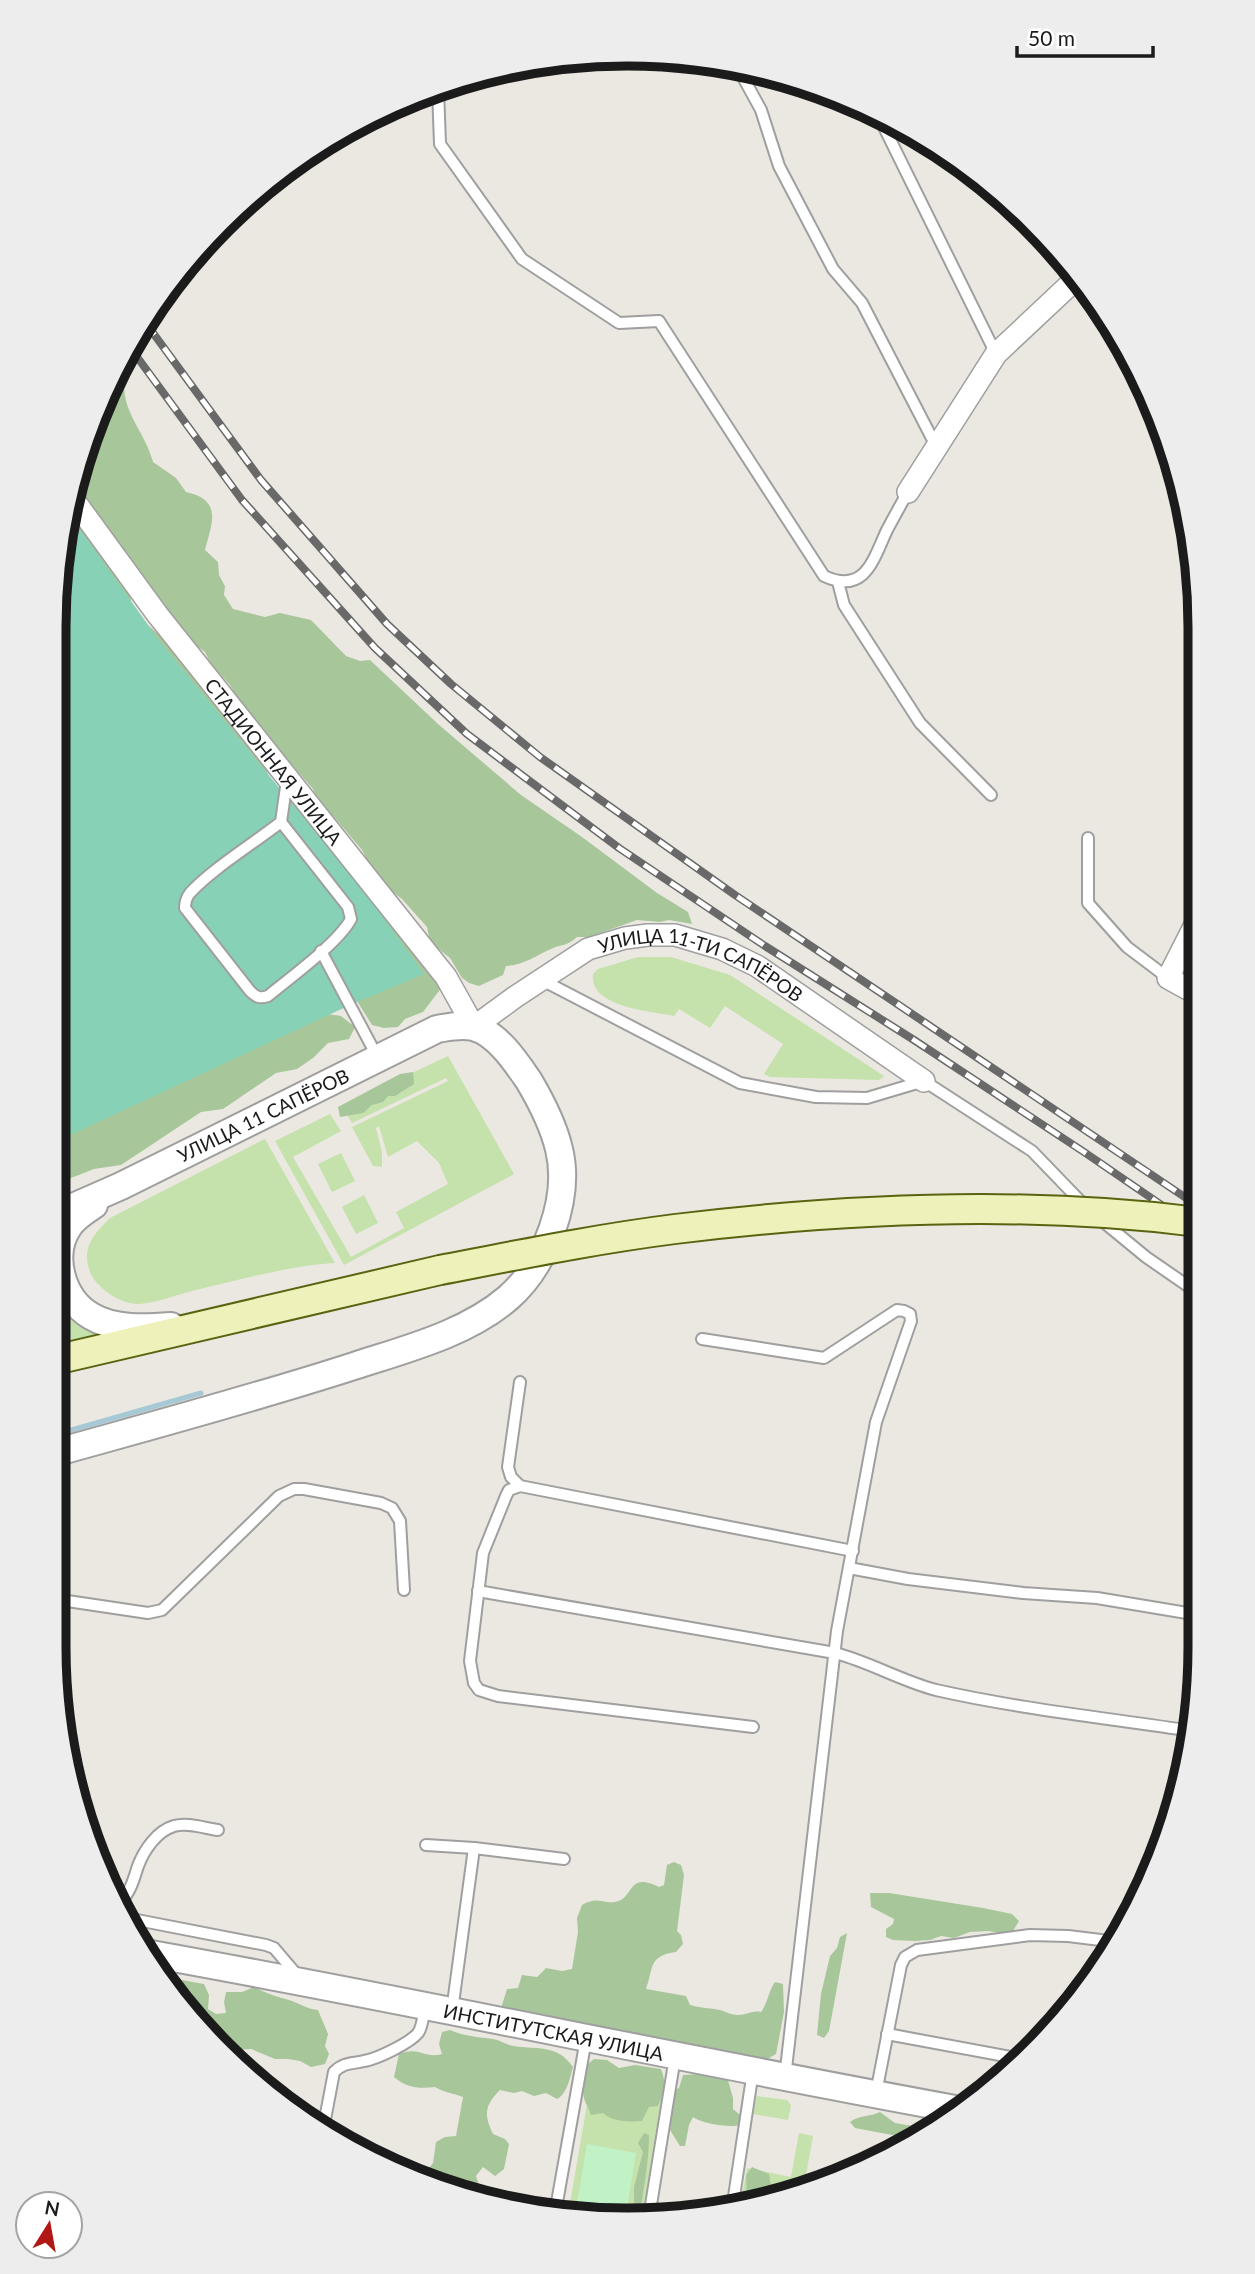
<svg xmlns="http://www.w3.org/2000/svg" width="1255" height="2274" font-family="Lato,sans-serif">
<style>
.grass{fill:#c5e1ac}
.forest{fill:#a7c69a}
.park{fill:#c1f2c6}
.pitch{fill:#87d2b6}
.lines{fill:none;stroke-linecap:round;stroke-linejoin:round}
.stream{stroke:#a6c9d5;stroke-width:5}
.service-casing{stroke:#9f9f9f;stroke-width:14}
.minor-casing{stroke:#9f9f9f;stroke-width:24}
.tertiary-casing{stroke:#9f9f9f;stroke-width:30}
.secondary-casing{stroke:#596310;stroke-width:32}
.service{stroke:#fff;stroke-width:10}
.minor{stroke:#fff;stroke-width:21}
.tertiary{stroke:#fff;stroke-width:26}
.secondary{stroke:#eef1b9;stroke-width:28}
.rail-casing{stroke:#696969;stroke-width:8}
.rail{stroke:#fff;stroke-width:5;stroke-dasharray:16;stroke-linecap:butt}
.secondary-bridge-casing{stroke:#596310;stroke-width:32;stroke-linecap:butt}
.secondary-bridge{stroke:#eef1b9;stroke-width:28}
.labels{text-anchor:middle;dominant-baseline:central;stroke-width:5;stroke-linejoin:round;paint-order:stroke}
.street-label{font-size:19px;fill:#1b1b1b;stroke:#fff}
.rim{fill:none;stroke:#1b1b1b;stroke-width:9}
</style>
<rect width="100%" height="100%" fill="#ebe8e1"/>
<g class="grass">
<path d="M 638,957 L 671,957 L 730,975 L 884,1076 L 879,1080 L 770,1077 L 764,1074 L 783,1044 L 725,1006 L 710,1028 L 679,1009 L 674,1016 C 652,1011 589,1008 593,974 L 598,969 Z"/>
<polygon points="448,1056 514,1174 344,1265 275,1141 330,1114 341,1131 293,1157 351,1257 404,1228 396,1212 448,1184 439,1163 417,1141 388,1157 379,1126 376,1128 382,1152 382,1167 373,1166 352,1127 448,1081 446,1078 352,1123 342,1106"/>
<path d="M 265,1139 L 335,1263 C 286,1266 240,1280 192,1291 C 176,1295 156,1303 139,1304 C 121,1305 94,1287 89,1269 C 82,1246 95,1233 110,1218 Z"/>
<polygon points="341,1153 355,1181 332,1192 318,1164"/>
<polygon points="364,1195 378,1223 356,1234 342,1207"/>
<polygon points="55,1294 104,1335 55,1350"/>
<polygon points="591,2081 662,2094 642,2216 569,2209"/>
<polygon points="757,2096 787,2100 791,2105 788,2120 753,2114"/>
<polygon points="799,2133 813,2136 804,2186 741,2201 747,2168 791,2177"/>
</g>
<g class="forest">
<path d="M 119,369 L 125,374 C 119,412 144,428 153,462 L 176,478 L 186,492 C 223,500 212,523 205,550 L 218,562 L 219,575 L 225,586 L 224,595 L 233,609 L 265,617 L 280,613 L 311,620 L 346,656 L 360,661 L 370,660 L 438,724 L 521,795 L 582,837 L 657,893 L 688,912 L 692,924 L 669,920 L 660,922 L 637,920 L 589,937 L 577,937 C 564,948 563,943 551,949 C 535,956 524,965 506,966 L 503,975 L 479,986 L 469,983 L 462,978 L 450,958 L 430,942 L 427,927 L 402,899 L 378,881 L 362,850 L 334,817 L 319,806 L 313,789 L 285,757 L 272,748 L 264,729 L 238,700 L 230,685 L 211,664 L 205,652 L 190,641 L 183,629 L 163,612 L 157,596 L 146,579 L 139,574 L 72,488 L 74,479 Z"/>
<polygon points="69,506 129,590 133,612 166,641 261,750 268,775 314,1012 341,1016 355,1027 349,1039 328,1043 313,1058 297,1069 276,1073 223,1109 201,1112 121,1165 94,1169 71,1178 55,1179 55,590"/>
<polygon points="295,795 442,987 423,1012 405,1019 398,1027 384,1028 372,1025 347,985 296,826 289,799"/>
<polygon points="413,1072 414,1084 395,1096 388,1096 383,1102 372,1105 363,1113 340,1117 338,1107 400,1074"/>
<path d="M 674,1862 L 681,1865 L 684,1875 L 677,1931 L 681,1935 L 683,1944 L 676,1952 C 648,1956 654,1967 646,1989 L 686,1996 L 690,2005 C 700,2008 710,2008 720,2010 C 727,2012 731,2015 738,2015 C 747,2015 753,2010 761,2012 C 768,2003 768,1992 775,1982 L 783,1984 L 784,2012 L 776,2054 L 764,2061 L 503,2013 L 502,2005 L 507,1989 L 518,1988 L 522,1975 L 537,1977 L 546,1968 L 562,1971 L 572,1969 L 578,1932 L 577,1918 L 582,1905 C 599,1896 601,1904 615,1902 C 635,1899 626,1871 659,1887 L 664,1885 L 667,1865 Z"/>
<polygon points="870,1893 889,1893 983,1908 1012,1914 1019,1921 1013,1931 1002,1933 988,1931 970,1932 954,1938 941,1936 930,1940 915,1941 893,1940 886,1937 886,1929 893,1924 894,1919 871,1907"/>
<polygon points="847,1933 829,2031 824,2038 817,2035 821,1994 830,1956 837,1948 840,1937"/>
<path d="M 176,1979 L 204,1984 L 209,1995 L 208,2009 L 216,2014 L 226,2013 L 224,2002 L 226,1992 L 242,1992 L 254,1987 C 266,1993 277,1997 289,2000 C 299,2003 307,2009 318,2010 L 328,2034 L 325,2046 L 329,2054 L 325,2064 L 311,2067 L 300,2061 L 288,2059 L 275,2059 L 251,2049 L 238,2050 L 227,2046 L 173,1996 L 165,1981 Z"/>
<path d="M 450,2030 C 464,2036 477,2037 493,2039 C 500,2040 506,2045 514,2046 C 539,2050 557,2044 573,2067 C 570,2078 567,2094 557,2099 L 546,2093 L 534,2096 L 522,2091 L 514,2093 L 500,2090 C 484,2106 484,2115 493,2134 L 505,2139 L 509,2144 L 504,2169 L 495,2176 L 483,2167 L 476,2176 L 482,2195 L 481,2200 L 434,2180 L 435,2176 L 429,2168 L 433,2163 L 436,2142 L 445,2137 L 456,2136 L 463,2097 C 453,2093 445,2093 435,2087 C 419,2089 407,2088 394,2077 L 399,2054 C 420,2046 424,2059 442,2054 L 439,2044 L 442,2032 Z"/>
<path d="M 594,2059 L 607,2060 L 619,2068 L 635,2065 L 661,2069 C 667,2084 664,2092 658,2106 L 649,2107 L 642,2121 C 629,2122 613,2122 603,2113 L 591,2115 C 589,2108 585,2103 584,2098 C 582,2088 583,2076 584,2067 Z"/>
<path d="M 700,2074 L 727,2077 L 733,2098 L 733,2109 L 740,2115 L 741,2125 C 729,2128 703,2124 693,2117 L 689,2125 L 685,2146 L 680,2146 L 670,2130 L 673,2091 L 679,2088 L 683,2075 Z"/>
<path d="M 880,2112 L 895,2123 L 924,2128 L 908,2138 L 855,2128 L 850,2122 C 859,2115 870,2117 880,2112 Z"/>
<path d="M 644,2133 L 649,2135 C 649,2163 643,2189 640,2216 L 631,2215 L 634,2209 L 634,2187 L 643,2152 L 638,2143 Z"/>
<polygon points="752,2167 769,2174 771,2186 769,2194 747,2200 746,2175"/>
</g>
<polygon class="park" points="587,2144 636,2153 626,2215 576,2210"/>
<polygon class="pitch" points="68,513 158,639 372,902 424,974 350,1005 55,1142 55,590"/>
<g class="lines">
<polyline class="stream" points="54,1435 201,1393"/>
<g class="service-casing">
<g id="service">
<polyline points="738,68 761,110 779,166 833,269 862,303 936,446"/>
<path d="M 438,89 L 440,144 L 522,259 L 619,323 L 659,321 L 824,576 C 865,595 873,560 887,530 C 894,517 901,504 908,492"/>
<polyline points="878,115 996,354"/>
<polyline points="838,582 844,605 920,723 991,795"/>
<path d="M 281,822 L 348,907 L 351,919 C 338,943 291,977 268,996 C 260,999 256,997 250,991 L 185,908 C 185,902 186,898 190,893 C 212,869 254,843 281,822 Z"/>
<polyline points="281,822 287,780"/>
<polyline points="1088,838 1088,903 1127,947 1168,978"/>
<polyline points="321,951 378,1058"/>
<polyline points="540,979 740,1083 816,1097 867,1098 924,1081 1032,1151 1086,1207"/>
<polyline points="1101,1220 1146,1257 1198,1293"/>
<polyline points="702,1339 824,1358 897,1310 904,1311 910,1314 911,1321 876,1422 837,1631 785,2077"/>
<polyline points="520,1382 508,1467 511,1477 520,1486 853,1551"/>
<polyline points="520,1486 509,1490 506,1496 483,1553 470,1661 474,1683 479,1690 498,1696 753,1727"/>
<polyline points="849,1568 908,1579 1023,1593 1097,1598 1199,1615"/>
<path d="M 478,1591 L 835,1653 C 870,1662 901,1681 936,1690 C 1020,1709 1107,1718 1192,1731"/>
<polyline points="54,1599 148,1613 162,1610 279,1496 294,1489 304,1489 381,1503 392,1508 400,1521 404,1590"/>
<polyline points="426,1845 474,1848 564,1859"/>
<path d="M 122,1900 C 131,1891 134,1878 138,1866 C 144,1850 157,1831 174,1826 C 187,1822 204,1828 218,1830"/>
<polyline points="132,1919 266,1945 274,1948 297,1975"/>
<polyline points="452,2011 474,1848"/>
<polyline points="887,2034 1021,2059"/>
<polyline points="876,2093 901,1965 905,1957 917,1950 1030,1935 1068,1936 1117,1942"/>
<path d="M 323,2130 L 334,2072 C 344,2062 352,2064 364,2061 C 377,2059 410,2043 418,2033 C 423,2026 423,2015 425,2007"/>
<polyline points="733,2203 753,2071"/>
<polyline points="556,2208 586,2039"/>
<polyline points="649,2217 675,2057"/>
</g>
</g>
<g class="minor-casing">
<g id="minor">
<polyline points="908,492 996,354 1078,277"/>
<path id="s1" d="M 71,496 L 157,614 L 446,977 L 474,1027 L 515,997 L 588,949 L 625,938 L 648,935 L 675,935 L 722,949 L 757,966 L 924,1081"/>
<polyline points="1197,921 1168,978 1197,994"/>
</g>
</g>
<g class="tertiary-casing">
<g id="tertiary">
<path d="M 94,1205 C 85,1211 75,1217 69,1226 C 49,1255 62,1299 91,1316 C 114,1330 146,1328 171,1326"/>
<path d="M 54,1453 C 154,1425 255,1398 354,1366 C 406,1349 466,1334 508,1298 C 546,1265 571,1198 559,1149 C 553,1124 542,1103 529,1081 C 516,1062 497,1033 473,1027 C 461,1024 449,1027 437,1029 L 121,1186 L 55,1215"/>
<path id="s2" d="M 151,1954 C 419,2002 686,2060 955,2109"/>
</g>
</g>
<g class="secondary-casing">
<polyline id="secondary" points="55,1360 440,1270"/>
</g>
<use href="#service" class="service"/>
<use href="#minor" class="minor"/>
<use href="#tertiary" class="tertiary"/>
<use href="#secondary" class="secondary"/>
<g class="rail-casing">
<g id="rail">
<polyline points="145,322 261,480 387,624 451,684 540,757 735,895 1198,1206"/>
<polyline points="129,346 242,500 375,648 467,734 619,848 765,946 914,1040 1084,1152 1198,1230"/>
</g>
</g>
<use href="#rail" class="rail"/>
<g class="secondary-bridge-casing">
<path id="secondary-bridge" d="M 440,1270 C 518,1255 596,1239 675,1229 C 847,1208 1025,1200 1198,1222"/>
</g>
<use href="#secondary-bridge" class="secondary-bridge"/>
</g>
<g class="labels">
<g class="street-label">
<text stroke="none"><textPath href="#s1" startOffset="334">СТАДИОННАЯ УЛИЦА</textPath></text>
<text stroke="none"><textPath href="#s1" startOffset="926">УЛИЦА 11-ТИ САПЁРОВ</textPath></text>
<text transform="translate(263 1115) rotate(-26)">УЛИЦА 11 САПЁРОВ</text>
<text stroke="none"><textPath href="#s2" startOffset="410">ИНСТИТУТСКАЯ УЛИЦА</textPath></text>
</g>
</g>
<path d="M0 0H1255V2274H0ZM627 66H627A561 561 0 0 1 1188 627V1647A561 561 0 0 1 627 2208H627A561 561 0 0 1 66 1647V627A561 561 0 0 1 627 66Z" fill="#ededed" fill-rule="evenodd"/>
<path class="rim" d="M627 66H627A561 561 0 0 1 1188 627V1647A561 561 0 0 1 627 2208H627A561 561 0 0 1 66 1647V627A561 561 0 0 1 627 66Z"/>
<g transform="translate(49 2225) rotate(11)"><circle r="33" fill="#ffffff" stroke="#a4a4a4" stroke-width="2"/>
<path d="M0-5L12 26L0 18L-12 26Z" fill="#b01715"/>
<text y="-10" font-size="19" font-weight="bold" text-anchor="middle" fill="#1b1b1b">N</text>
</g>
<path d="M1017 46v10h136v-10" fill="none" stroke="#1b1b1b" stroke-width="3.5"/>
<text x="1028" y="46" font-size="21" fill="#1b1b1b" stroke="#ffffff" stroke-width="5" paint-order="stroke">50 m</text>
</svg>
